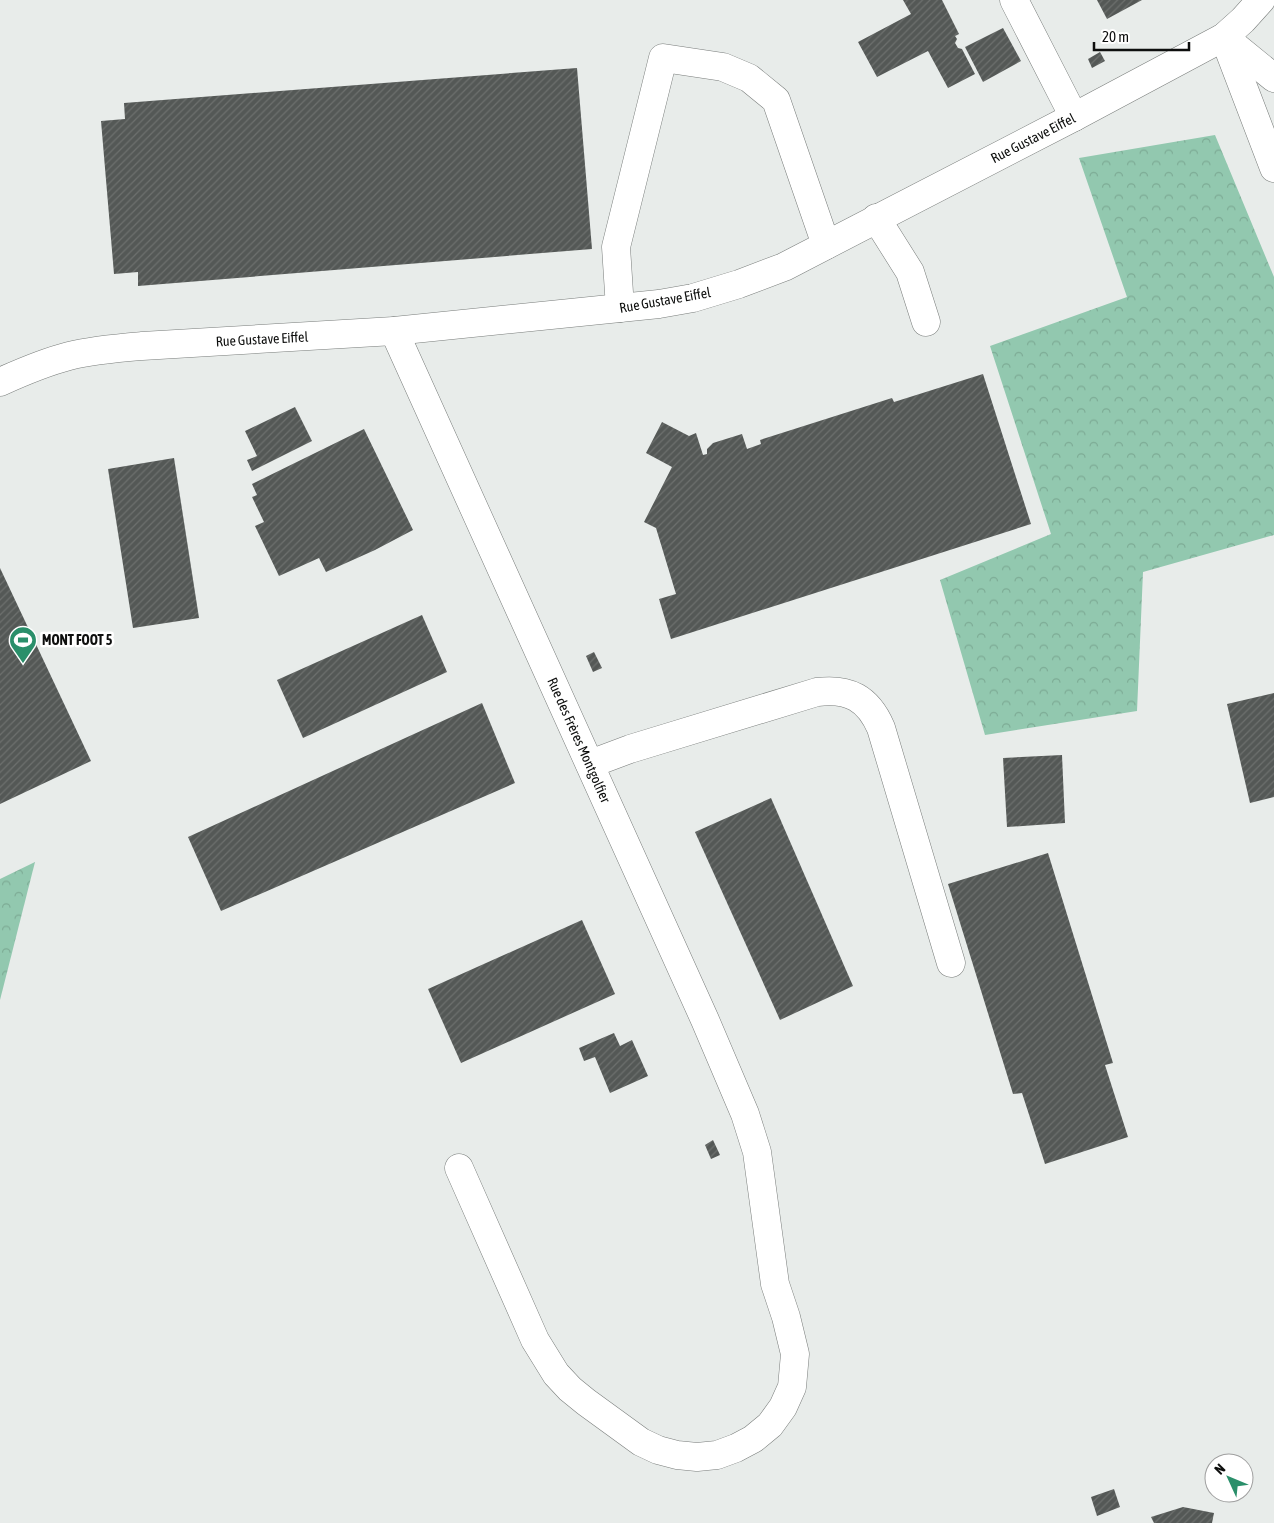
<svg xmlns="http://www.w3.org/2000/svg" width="1274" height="1523" font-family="'Asap Condensed',sans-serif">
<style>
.forest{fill:url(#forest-crowns)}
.building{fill:url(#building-hatch)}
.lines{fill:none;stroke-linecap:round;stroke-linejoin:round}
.minor-casing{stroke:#797d7b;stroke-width:29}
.minor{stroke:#fff;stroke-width:28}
.labels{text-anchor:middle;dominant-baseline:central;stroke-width:5;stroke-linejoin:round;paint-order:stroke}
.street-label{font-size:14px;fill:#0e0f0e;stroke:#fff}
.poi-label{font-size:14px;font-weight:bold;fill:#0e0f0e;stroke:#fff;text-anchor:start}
</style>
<defs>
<pattern id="forest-crowns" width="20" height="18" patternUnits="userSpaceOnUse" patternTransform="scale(1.25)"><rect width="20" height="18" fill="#92c8af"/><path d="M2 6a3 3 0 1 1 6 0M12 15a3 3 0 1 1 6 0" fill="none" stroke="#7dab95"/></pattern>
<pattern id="building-hatch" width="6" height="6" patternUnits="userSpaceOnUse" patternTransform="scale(1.25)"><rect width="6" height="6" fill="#545856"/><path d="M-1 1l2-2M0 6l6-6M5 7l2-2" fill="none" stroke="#6d706e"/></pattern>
</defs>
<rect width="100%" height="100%" fill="#e8ecea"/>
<g class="forest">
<polygon points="1215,135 1274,277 1274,535 1143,572 1137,711 985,735 940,580 1051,534 990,346 1127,297 1079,158"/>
<polygon points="35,862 0,1000 0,879"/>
</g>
<g class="building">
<polygon points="903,0 942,0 959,34 955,36 957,39 955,43 958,48 962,49 975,74 948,88 928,51 877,77 858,42 911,14"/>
<polygon points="1097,0 1142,0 1107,19"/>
<polygon points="1003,28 1021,61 983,82 965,47"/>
<polygon points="1100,52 1105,61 1092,68 1088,59"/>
<polygon points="577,68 592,249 138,286 138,272 114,274 101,121 125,119 124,103"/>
<polygon points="983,374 1031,524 671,639 659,599 676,594 656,528 644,522 672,467 646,453 662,422 689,436 696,433 703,455 707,454 707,449 713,443 742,434 747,449 761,444 760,440 892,398 894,402"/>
<polygon points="295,407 312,441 252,471 247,460 257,456 245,431"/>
<polygon points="364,429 413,530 375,550 326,572 319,558 279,576 255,526 264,522 252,497 257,495 252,484"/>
<polygon points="174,458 199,618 133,628 108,469"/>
<polygon points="0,568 91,761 0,804"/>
<polygon points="422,615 447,672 303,738 277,680"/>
<polygon points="594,652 602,668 593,672 586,656"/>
<polygon points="1274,693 1274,797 1250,803 1227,704"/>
<polygon points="482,703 515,783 221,911 188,837"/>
<polygon points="1062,755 1065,823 1007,827 1003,758"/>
<polygon points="771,798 853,986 780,1020 695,832"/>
<polygon points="1048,853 1113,1063 1105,1065 1128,1137 1045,1164 1022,1093 1013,1094 948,884"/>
<polygon points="582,920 615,994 461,1063 428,989"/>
<polygon points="614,1033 620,1046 632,1040 648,1076 610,1093 595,1057 584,1061 579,1048"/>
<polygon points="713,1140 720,1155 711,1159 705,1145"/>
<polygon points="1114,1489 1120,1507 1097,1516 1091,1497"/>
<polygon points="1183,1507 1214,1513 1212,1523 1154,1523 1151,1517"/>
</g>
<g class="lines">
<g class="minor-casing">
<g id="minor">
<polyline points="1014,0 1074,117"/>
<polyline points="1224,37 1274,168"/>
<polyline points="1225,38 1274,78"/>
<polyline points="876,218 910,272 926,322"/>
<polyline points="620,308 616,247 663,58 723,67 749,78 776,100 826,245"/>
<polyline points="394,331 705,1020 745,1114 757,1152 775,1284 786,1317 795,1354 792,1387 783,1407 770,1425 753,1439 736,1448 717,1455 697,1457 677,1455 658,1450 641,1442 586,1402 570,1389 556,1374 535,1340 459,1168"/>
<path d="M 0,382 C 22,372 46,362 69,356 C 93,350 118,348 142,346 L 394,331 L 659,304 L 693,298 L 739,284 L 784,267 L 1074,117 L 1224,37 L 1243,20 L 1261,0"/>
<path d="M 590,764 L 630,749 L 817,692 C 849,688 868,698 881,728 L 951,963"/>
</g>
</g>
<use href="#minor" class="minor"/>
</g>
<defs>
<g id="stadium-pin" transform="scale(1.4375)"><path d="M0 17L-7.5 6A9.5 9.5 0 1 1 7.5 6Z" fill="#2a8f6a" stroke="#fff"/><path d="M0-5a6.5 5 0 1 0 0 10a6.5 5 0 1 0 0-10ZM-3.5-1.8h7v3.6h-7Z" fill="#fff"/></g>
</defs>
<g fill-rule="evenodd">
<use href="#stadium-pin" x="23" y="640"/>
</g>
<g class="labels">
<g class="street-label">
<text transform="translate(1033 138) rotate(-27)">Rue Gustave Eiffel</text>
<text transform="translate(665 300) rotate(-10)">Rue Gustave Eiffel</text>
<text transform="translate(262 339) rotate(-3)">Rue Gustave Eiffel</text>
<text transform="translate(579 740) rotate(66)">Rue des Frères Montgolfier</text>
</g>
<g class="poi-label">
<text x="42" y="640">MONT FOOT 5</text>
</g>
</g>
<g transform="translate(1229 1478) rotate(314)"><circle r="24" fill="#ffffff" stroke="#9f9f9f"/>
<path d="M0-4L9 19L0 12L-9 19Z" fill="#2a8f6a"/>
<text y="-8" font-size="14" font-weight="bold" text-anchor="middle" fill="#0e0f0e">N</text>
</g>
<path d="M1094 42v8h95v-8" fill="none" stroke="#0e0f0e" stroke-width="2.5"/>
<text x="1102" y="42" font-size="15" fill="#0e0f0e" stroke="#ffffff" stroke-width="4" paint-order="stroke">20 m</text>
</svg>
